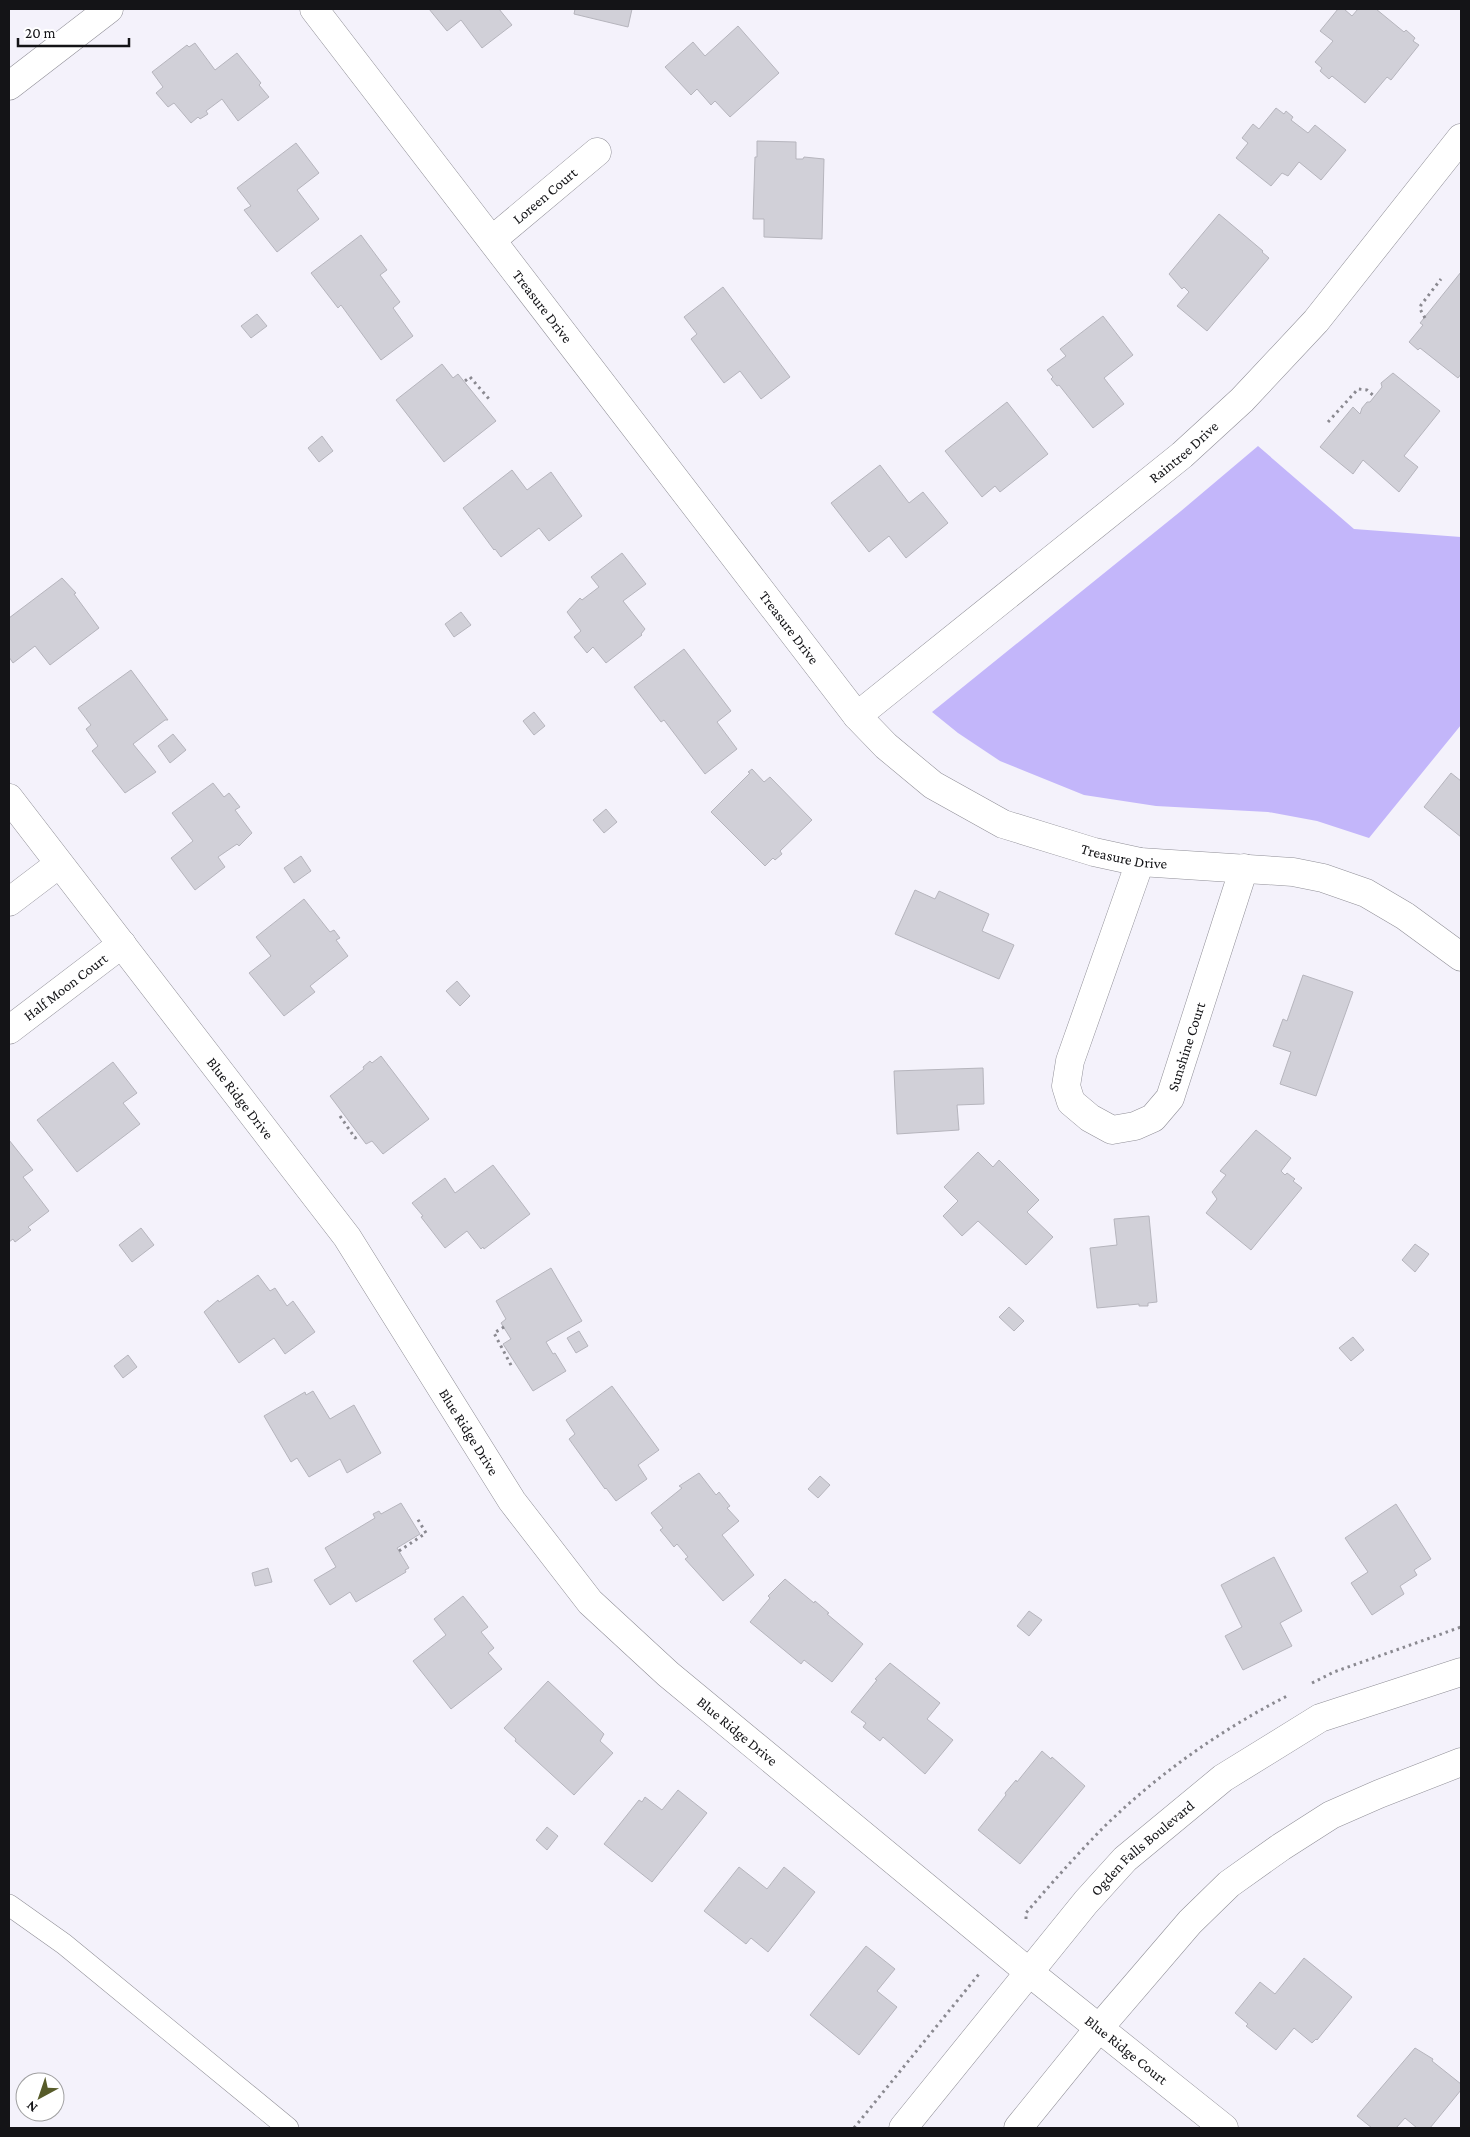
<svg xmlns="http://www.w3.org/2000/svg" width="1470" height="2137" font-family="'Crimson Pro',serif">
<style>
.green{fill:#c3b6fa}
.building{fill:#d1d0d8;stroke:#b6b5bd}
.lines{fill:none;stroke-linecap:round;stroke-linejoin:round}
.service-casing{stroke:#908f97;stroke-width:22}
.minor-casing{stroke:#908f97;stroke-width:29}
.path{stroke:#8a8990;stroke-width:3;stroke-dasharray:2.5 4;stroke-linecap:butt}
.service{stroke:#fff;stroke-width:21}
.minor{stroke:#fff;stroke-width:28}
.labels{text-anchor:middle;dominant-baseline:central;stroke-width:4.5;stroke-linejoin:round;paint-order:stroke}
.street-label{font-size:15px;fill:#141417;stroke:#fff}
</style>
<rect width="100%" height="100%" fill="#f4f2fb"/>
<polygon class="green" points="1258,446 1354,529 1461,537 1461,725 1369,838 1317,821 1268,812 1156,806 1084,795 1000,761 958,733 932,712 1181,511"/>
<g class="building">
<polygon points="429,9 499,9 512,25 482,48 461,20 447,31"/>
<polygon points="575,9 632,9 628,27 574,14"/>
<polygon points="1338,9 1344,9 1352,16 1358,9 1376,9 1404,32 1406,30 1415,38 1413,41 1419,45 1391,80 1387,77 1365,103 1332,76 1329,79 1320,71 1322,68 1315,62 1333,41 1320,31"/>
<polygon points="738,26 779,73 730,117 715,101 711,105 697,89 691,95 665,67 693,42 705,56"/>
<polygon points="195,43 215,70 237,53 261,83 259,85 269,97 238,121 222,99 206,111 208,114 200,119 198,117 191,123 174,103 168,107 156,93 163,87 152,72 187,45 189,47"/>
<polygon points="1276,108 1284,114 1286,111 1293,117 1291,120 1308,133 1315,125 1346,150 1321,180 1299,162 1288,176 1282,173 1271,186 1236,158 1248,143 1242,138 1253,124 1259,129"/>
<polygon points="757,141 796,142 796,159 803,159 804,157 824,159 822,239 764,237 764,219 753,219 755,157 757,157"/>
<polygon points="296,143 319,173 297,190 319,219 277,252 244,210 251,206 237,188"/>
<polygon points="1219,214 1263,251 1262,252 1269,258 1207,331 1177,306 1189,292 1184,287 1182,289 1169,274"/>
<polygon points="361,235 387,270 380,275 400,302 393,308 413,336 381,360 341,305 338,308 311,273"/>
<polygon points="1461,272 1461,374 1458,378 1420,348 1418,350 1409,342 1423,325 1420,323"/>
<polygon points="723,287 790,377 761,399 740,371 724,383 691,339 697,334 684,317"/>
<polygon points="257,314 267,326 251,338 241,326"/>
<polygon points="1103,316 1133,355 1104,378 1124,404 1093,428 1059,385 1057,386 1051,379 1053,377 1047,370 1066,356 1060,349"/>
<polygon points="442,364 453,378 458,374 496,421 444,462 396,400"/>
<polygon points="1393,373 1440,411 1404,456 1418,467 1399,492 1363,460 1353,474 1320,447 1353,407 1360,414 1362,408 1367,402 1370,402 1382,387 1381,383"/>
<polygon points="1007,402 1048,454 1000,492 995,486 982,497 945,451"/>
<polygon points="322,436 333,451 319,462 308,448"/>
<polygon points="880,465 909,503 923,492 948,523 906,558 889,536 869,552 831,503"/>
<polygon points="512,470 527,490 551,472 582,516 549,541 539,528 501,557 495,549 494,550 463,508"/>
<polygon points="622,553 646,584 623,601 645,629 641,634 642,635 606,663 593,647 587,653 574,637 581,631 567,612 580,598 582,600 599,587 591,577"/>
<polygon points="62,578 76,593 74,594 99,628 50,665 35,646 13,663 9,657 9,618"/>
<polygon points="461,612 471,625 454,637 445,624"/>
<polygon points="684,649 731,711 717,722 737,749 705,774 664,720 661,722 634,687"/>
<polygon points="131,670 168,720 165,720 133,744 156,772 125,793 92,751 98,746 86,729 91,725 78,708"/>
<polygon points="534,712 545,726 534,735 523,721"/>
<polygon points="173,734 186,750 170,763 158,746"/>
<polygon points="752,769 764,782 770,777 812,820 780,851 782,854 775,860 773,858 765,866 711,812 750,773 748,772"/>
<polygon points="1451,773 1461,781 1461,837 1424,807"/>
<polygon points="213,783 224,797 229,793 240,807 235,810 252,833 239,846 237,844 218,857 225,867 195,890 171,858 193,841 172,813"/>
<polygon points="606,809 617,822 604,833 593,820"/>
<polygon points="301,856 311,871 294,883 284,868"/>
<polygon points="915,890 935,899 939,891 989,914 982,931 1014,945 999,979 895,934"/>
<polygon points="304,899 330,932 334,930 340,938 336,940 348,956 310,986 315,992 284,1016 249,973 271,956 256,937"/>
<polygon points="1303,975 1353,992 1316,1096 1280,1084 1291,1052 1273,1046 1283,1019 1287,1021"/>
<polygon points="457,981 470,996 460,1006 446,991"/>
<polygon points="381,1056 429,1119 383,1154 372,1141 366,1144 330,1096 364,1069 363,1067 370,1061 372,1063"/>
<polygon points="113,1062 137,1093 123,1103 140,1124 77,1172 37,1120"/>
<polygon points="983,1068 984,1104 957,1105 959,1130 897,1134 894,1071"/>
<polygon points="1256,1130 1291,1158 1281,1171 1285,1175 1287,1173 1295,1179 1293,1181 1302,1188 1251,1250 1206,1213 1217,1199 1212,1192 1226,1175 1220,1171"/>
<polygon points="9,1140 33,1170 23,1177 49,1211 28,1227 31,1230 15,1242 13,1239 9,1242"/>
<polygon points="978,1152 993,1167 999,1160 1039,1200 1027,1212 1053,1237 1026,1265 978,1221 962,1236 943,1216 958,1201 944,1187"/>
<polygon points="493,1165 530,1214 484,1249 483,1247 481,1249 467,1231 445,1248 421,1217 423,1216 412,1203 445,1178 455,1193"/>
<polygon points="1149,1216 1157,1302 1148,1303 1148,1306 1139,1306 1139,1304 1097,1308 1090,1248 1117,1245 1114,1219"/>
<polygon points="141,1228 154,1245 132,1262 119,1245"/>
<polygon points="1415,1244 1429,1254 1415,1272 1402,1260"/>
<polygon points="551,1268 582,1321 546,1342 553,1354 555,1353 566,1371 533,1391 503,1344 511,1339 501,1323 506,1319 496,1301"/>
<polygon points="258,1275 270,1291 275,1288 287,1306 293,1301 315,1332 285,1354 274,1338 239,1363 204,1312 218,1300 219,1302"/>
<polygon points="1009,1307 1024,1321 1014,1331 999,1317"/>
<polygon points="579,1331 588,1346 576,1353 567,1338"/>
<polygon points="1353,1337 1364,1350 1351,1361 1339,1348"/>
<polygon points="128,1355 137,1367 123,1378 114,1366"/>
<polygon points="612,1386 659,1450 638,1465 647,1479 616,1501 606,1488 605,1489 569,1439 575,1434 566,1420"/>
<polygon points="313,1391 330,1419 354,1405 381,1453 347,1473 340,1459 309,1477 297,1458 291,1462 264,1416 305,1392 306,1395"/>
<polygon points="699,1473 716,1495 719,1492 730,1506 727,1508 739,1521 722,1535 754,1575 723,1601 685,1559 688,1557 677,1544 674,1547 666,1537 660,1530 663,1528 651,1513 682,1488 679,1486"/>
<polygon points="820,1476 830,1485 818,1498 808,1489"/>
<polygon points="401,1503 420,1534 397,1548 409,1568 405,1570 406,1572 356,1602 350,1592 330,1605 314,1580 336,1567 325,1548 375,1518 373,1514 379,1511 381,1514"/>
<polygon points="1396,1504 1431,1559 1414,1570 1417,1575 1400,1586 1404,1594 1372,1615 1351,1583 1368,1572 1345,1538"/>
<polygon points="1274,1557 1302,1611 1280,1623 1292,1646 1243,1670 1225,1636 1242,1627 1221,1585"/>
<polygon points="268,1568 272,1582 255,1586 252,1573"/>
<polygon points="785,1579 814,1603 815,1601 829,1613 827,1614 863,1644 832,1682 804,1660 801,1664 750,1622 770,1598 768,1596"/>
<polygon points="463,1596 488,1627 481,1632 494,1648 488,1653 502,1669 451,1709 413,1661 446,1635 434,1619"/>
<polygon points="1029,1611 1042,1620 1029,1636 1017,1626"/>
<polygon points="890,1663 940,1703 927,1719 953,1740 925,1774 883,1737 880,1741 863,1727 866,1723 851,1712 877,1680 875,1679"/>
<polygon points="548,1681 604,1734 600,1741 613,1753 574,1795 515,1741 516,1739 504,1728"/>
<polygon points="1042,1751 1051,1759 1052,1757 1085,1786 1020,1864 978,1830 1006,1795 1005,1793 1016,1780 1017,1782"/>
<polygon points="678,1790 707,1813 652,1882 604,1844 639,1800 642,1802 645,1797 662,1810"/>
<polygon points="547,1827 558,1836 547,1850 536,1840"/>
<polygon points="739,1867 767,1889 784,1867 815,1892 768,1952 751,1938 746,1944 704,1911"/>
<polygon points="866,1946 895,1969 877,1991 897,2007 859,2055 810,2015"/>
<polygon points="1304,1958 1352,1997 1317,2040 1316,2039 1312,2043 1294,2028 1276,2050 1246,2026 1248,2024 1235,2013 1260,1982 1275,1994"/>
<polygon points="1415,2048 1433,2059 1432,2061 1461,2084 1461,2090 1430,2128 1417,2128 1405,2118 1396,2128 1372,2128 1357,2116"/>
</g>
<g class="lines">
<g class="service-casing">
<polyline id="service" points="9,1905 64,1944 288,2128"/>
</g>
<g class="minor-casing">
<g id="minor">
<path id="s1" d="M 314,9 L 857,716 L 886,746 L 933,785 L 1003,824 L 1094,852 L 1140,862 L 1293,872 L 1323,878 L 1366,893 L 1405,916 L 1461,957"/>
<polyline points="9,86 109,9"/>
<path id="s2" d="M 492,240 L 597,152"/>
<path id="s3" d="M 857,716 L 1182,455 L 1242,400 L 1316,321 L 1461,138"/>
<path id="s4" d="M 9,798 L 347,1237 L 512,1501 L 590,1602 L 668,1674 L 1030,1973 L 1224,2128"/>
<path id="s5" d="M 1140,862 L 1070,1061 L 1066,1086 L 1071,1102 L 1090,1118 L 1112,1130 L 1135,1126 L 1153,1118 L 1170,1098 L 1244,868"/>
<polyline points="9,902 59,864"/>
<path id="s6" d="M 9,1030 L 122,944"/>
<path id="s7" d="M 903,2128 L 1086,1902 L 1125,1859 L 1223,1778 L 1320,1718 L 1461,1672"/>
<polyline points="1018,2128 1099,2028 1190,1922 1229,1884 1281,1847 1331,1815 1379,1794 1461,1762"/>
</g>
</g>
<g class="path">
<polyline points="1425,318 1420,309 1421,305 1441,279"/>
<polyline points="465,381 470,377 489,399"/>
<polyline points="1328,422 1358,389 1367,390 1374,396"/>
<polyline points="340,1116 355,1138 360,1135"/>
<polyline points="504,1327 494,1333 512,1367"/>
<polyline points="399,1551 426,1533 417,1518"/>
<polyline points="1312,1683 1334,1672 1461,1627"/>
<path d="M 1026,1919 L 1026,1913 C 1049,1886 1073,1859 1098,1833 C 1152,1778 1220,1730 1289,1695"/>
<polyline points="854,2128 979,1974"/>
</g>
<use href="#service" class="service"/>
<use href="#minor" class="minor"/>
</g>
<g class="labels">
<g class="street-label">
<text stroke="none"><textPath href="#s2" startOffset="69">Loreen Court</textPath></text>
<text stroke="none"><textPath href="#s1" startOffset="375">Treasure Drive</textPath></text>
<text stroke="none"><textPath href="#s3" startOffset="420">Raintree Drive</textPath></text>
<text stroke="none"><textPath href="#s1" startOffset="780">Treasure Drive</textPath></text>
<text stroke="none"><textPath href="#s1" startOffset="1200">Treasure Drive</textPath></text>
<text stroke="none"><textPath href="#s6" startOffset="71">Half Moon Court</textPath></text>
<text stroke="none"><textPath href="#s5" startOffset="426">Sunshine Court</textPath></text>
<text stroke="none"><textPath href="#s4" startOffset="379">Blue Ridge Drive</textPath></text>
<text stroke="none"><textPath href="#s4" startOffset="784">Blue Ridge Drive</textPath></text>
<text stroke="none"><textPath href="#s4" startOffset="1189">Blue Ridge Drive</textPath></text>
<text stroke="none"><textPath href="#s7" startOffset="369">Ogden Falls Boulevard</textPath></text>
<text stroke="none"><textPath href="#s4" startOffset="1692">Blue Ridge Court</textPath></text>
</g>
</g>
<rect width="1470" height="2137" fill="none" stroke="#141417" stroke-width="20"/>
<g transform="translate(40 2097) rotate(220)"><circle r="24" fill="#ffffff" stroke="#a1a1a2"/>
<path d="M0-4L9 19L0 12L-9 19Z" fill="#575b29"/>
<text y="-8" font-size="14" font-weight="bold" text-anchor="middle" fill="#141417">N</text>
</g>
<path d="M18 38v8h111v-8" fill="none" stroke="#141417" stroke-width="2.5"/>
<text x="25" y="38" font-size="15" fill="#141417" stroke="#ffffff" stroke-width="4" paint-order="stroke">20 m</text>
</svg>
